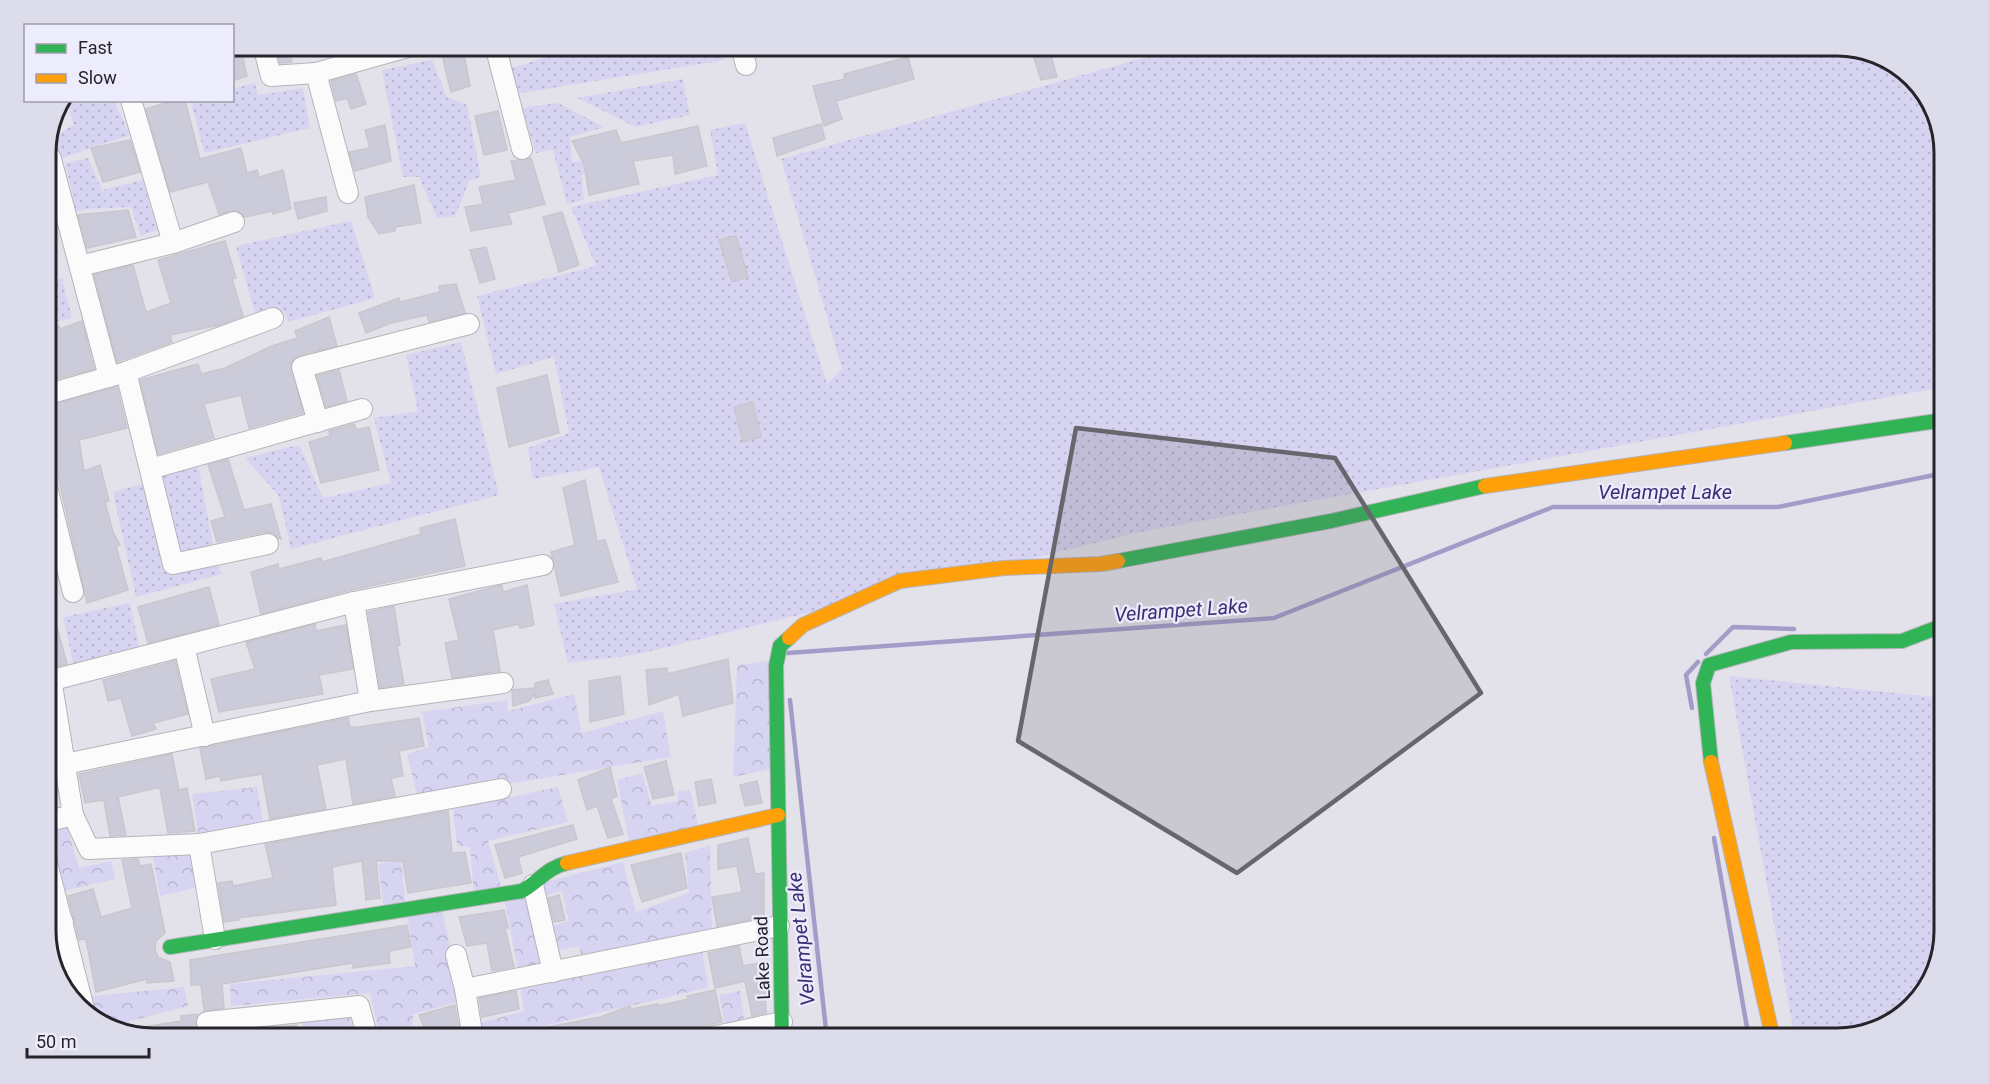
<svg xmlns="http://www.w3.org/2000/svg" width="1989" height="1084" font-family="Roboto,sans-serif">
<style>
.green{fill:url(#green-dots)}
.forest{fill:url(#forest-crowns)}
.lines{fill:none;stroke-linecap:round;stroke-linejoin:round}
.stream{stroke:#a29dc8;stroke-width:4.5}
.building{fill:#cccbda;stroke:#c8c7cd;stroke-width:1.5}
.street-casing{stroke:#b5b4ba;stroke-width:22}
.fast-casing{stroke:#b5b4ba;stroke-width:16}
.slow-casing{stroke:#b5b4ba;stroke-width:16}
.street{stroke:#fbfbfc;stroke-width:20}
.fast{stroke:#30b455;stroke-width:14}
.slow{stroke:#ff9f0a;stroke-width:14}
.marked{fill:#68666d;fill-opacity:0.2;stroke:#68666d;stroke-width:4.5;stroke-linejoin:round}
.labels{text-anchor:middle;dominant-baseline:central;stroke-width:4.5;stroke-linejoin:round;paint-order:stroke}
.street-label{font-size:18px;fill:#25242a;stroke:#edecfc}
.water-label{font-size:20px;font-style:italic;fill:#3b2e74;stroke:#edecfc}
.rim{fill:none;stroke:#25242a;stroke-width:3}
</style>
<defs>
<pattern id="green-dots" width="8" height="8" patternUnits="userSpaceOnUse" patternTransform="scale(1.5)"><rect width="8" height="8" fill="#d6d4f1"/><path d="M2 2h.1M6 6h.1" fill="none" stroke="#b8b6cf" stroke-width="1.8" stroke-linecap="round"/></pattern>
<pattern id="forest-crowns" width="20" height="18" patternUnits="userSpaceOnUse" patternTransform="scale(1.5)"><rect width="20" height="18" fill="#d6d4f1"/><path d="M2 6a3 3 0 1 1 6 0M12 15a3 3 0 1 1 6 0" fill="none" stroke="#b8b6cf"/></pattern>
</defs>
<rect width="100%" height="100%" fill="#e3e2ea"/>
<g class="green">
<polygon points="548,45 722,45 725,60 515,94 509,69 550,56"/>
<polygon points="865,45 906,45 868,56"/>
<polygon points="1190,45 1836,45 1884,56 1926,93 1944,146 1944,387 1140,532 634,655 568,663 554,604 637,589 599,467 533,479 528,448 569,433 554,357 496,374 477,296 596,266 571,207 718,175 710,130 745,123 827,384 842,369 781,159"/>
<polygon points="432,60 447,97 467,105 481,177 469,181 455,217 437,218 419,177 403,177 382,70"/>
<polygon points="683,79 690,115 636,127 577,98"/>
<polygon points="255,83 258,95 303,88 310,128 204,153 191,101 232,100 233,89"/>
<polygon points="70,101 114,101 130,135 59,159 48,140 74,125 67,102"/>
<polygon points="558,103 604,127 570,137 572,162 616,155 615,165 582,175 584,200 567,204 553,150 536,153 522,108"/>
<polygon points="88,158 102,190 143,180 157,230 141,236 131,207 86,209 71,213 67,199 73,195 65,163"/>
<polygon points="351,221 375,298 288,322 284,311 255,314 236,246"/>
<polygon points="62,278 72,318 45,324 45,283"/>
<polygon points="461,342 499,495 291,549 279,496 245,458 299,445 323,498 391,483 374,418 418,411 406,355"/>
<polygon points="198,465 214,549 178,557 158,475"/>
<polygon points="145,483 165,571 216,562 222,574 136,597 113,492"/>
<polygon points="130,603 140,650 74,667 63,617"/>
<polygon points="1729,676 1944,698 1944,931 1933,979 1896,1021 1837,1039 1795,1039"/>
</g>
<g class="forest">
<polygon points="769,661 771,769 733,777 737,665"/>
<polygon points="574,694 582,733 663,711 671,757 418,799 407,754 429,747 422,712 507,700 508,711"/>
<polygon points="642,773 652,806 678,801 678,791 690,790 699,828 630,845 617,780"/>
<polygon points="257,787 263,821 198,833 192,794"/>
<polygon points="558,787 568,822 488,841 501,887 474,894 470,847 457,846 453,809"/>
<polygon points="67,827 79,868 111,861 115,879 60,892 45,836"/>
<polygon points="710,845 712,934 583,961 579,946 553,951 549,927 569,921 562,891 544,896 541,883 623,862 636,912 689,893 685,853"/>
<polygon points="194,854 199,887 160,896 153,857"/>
<polygon points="401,861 406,907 384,910 378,864"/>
<polygon points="532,896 548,968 519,975 505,902"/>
<polygon points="442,910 462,1001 413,1014 412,1027 380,1038 370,993 231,1006 230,984 415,966 407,914"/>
<polygon points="702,950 708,985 707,988 521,1031 522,1039 478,1039 476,1024 524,1011 520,984"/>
<path d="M 184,987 L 188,1006 L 126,1022 L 127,1033 C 102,1027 92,1024 85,997 Z"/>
<polygon points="740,991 745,1026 726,1030 719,995"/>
<polygon points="302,1017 349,1017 356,1039 305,1039"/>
<polygon points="266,1022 268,1039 218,1039 216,1031"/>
</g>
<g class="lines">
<g class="stream">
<polyline points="788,653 1274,618 1553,507 1778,507 1944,473"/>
<polyline points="1706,654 1733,627 1794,629"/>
<polyline points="790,700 827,1039"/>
<polyline points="1692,708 1686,675 1698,662"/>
<polyline points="1714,838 1749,1039"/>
</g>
</g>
<g class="building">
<polygon points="232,45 240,45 247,76 232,81"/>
<polygon points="275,45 287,45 292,62 280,63"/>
<polygon points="1030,45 1048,45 1057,77 1041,80"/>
<polygon points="463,48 470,86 451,92 442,55"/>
<polygon points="908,57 914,79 836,101 842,119 824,126 813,86 845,79 844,74"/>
<polygon points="356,74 366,104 351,109 347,98 336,101 331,81"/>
<polygon points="175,100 185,100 200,159 241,148 247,173 257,170 259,177 283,170 291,209 273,214 273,211 245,217 236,210 219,214 208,182 170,192 146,109"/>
<polygon points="498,111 507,150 484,155 475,116"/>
<polygon points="821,124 825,139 777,156 773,138"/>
<polygon points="385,125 391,161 355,171 349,152 370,148 365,130"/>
<polygon points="698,126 707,166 675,174 673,155 633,161 639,184 589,195 584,164 572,141 616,130 621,143"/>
<polygon points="130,140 140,172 103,182 91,148"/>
<polygon points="531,158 545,204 508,213 512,224 471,231 465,207 483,204 479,187 516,180 511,161"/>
<polygon points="414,185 421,223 395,227 395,231 379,234 368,217 365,197"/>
<polygon points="326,197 327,211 298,219 294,203"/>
<polygon points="128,210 136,237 87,248 78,215"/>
<polygon points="562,212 579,265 559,272 543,217"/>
<polygon points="736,236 748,277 732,282 719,240"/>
<polygon points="225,241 236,278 232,279 243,316 220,325 170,335 172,342 117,362 94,275 133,265 146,312 171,303 158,260"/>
<polygon points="486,247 495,279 480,283 470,250"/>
<polygon points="456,284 465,313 429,322 427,315 391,323 366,333 359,313 399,298 400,302 440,292 439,286"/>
<polygon points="329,317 337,346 299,355 291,363 303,413 249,428 241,395 204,404 214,438 158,454 140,380 198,364 201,374 225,368 272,346 297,338 295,331"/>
<polygon points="82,321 94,369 45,382 45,330 59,326 60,329"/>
<polygon points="339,370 347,401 326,407 317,376"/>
<polygon points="547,375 559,433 509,447 497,388"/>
<polygon points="117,387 127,428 79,440 84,471 100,465 109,501 105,502 113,532 120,545 116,546 128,590 87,603 58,476 49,457 52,456 45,430 45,407"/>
<polygon points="753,402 761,437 743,442 734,407"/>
<polygon points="354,424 357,430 369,427 379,470 321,483 309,442 330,436 329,431"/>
<polygon points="228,459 244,510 271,504 281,539 266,532 217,542 211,521 225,517 208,465"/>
<polygon points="585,480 597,541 605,540 618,582 561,596 551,552 575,545 563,488"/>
<polygon points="455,519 465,566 351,590 261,614 251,572 278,564 279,569 321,558 322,562 421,534 420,528"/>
<polygon points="502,585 503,592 527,585 534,625 520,628 519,624 493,630 500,671 452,678 445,643 459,640 449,599"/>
<polygon points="209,587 219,625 148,643 138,607"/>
<polygon points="50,601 67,664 54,667 45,663 45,602"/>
<polygon points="394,606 400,645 397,646 404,684 380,688 368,612"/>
<polygon points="315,624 316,631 346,625 353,669 319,675 323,694 219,712 211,679 255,669 246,642"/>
<polygon points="728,659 733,703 683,716 679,694 649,705 646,670 667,668 667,674"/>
<polygon points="175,661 188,714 153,723 156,729 132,736 121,698 108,701 103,680"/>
<polygon points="620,676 624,714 590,722 589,681"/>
<polygon points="548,680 553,694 535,698 535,693 529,701 513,706 512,690 535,688 535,683"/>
<polygon points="348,718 350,727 359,727 419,718 424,746 399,751 403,776 391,778 395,796 353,804 346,759 317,765 326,809 270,819 262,774 221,781 220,776 206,779 200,748"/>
<polygon points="172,754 179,790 187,788 195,831 168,833 160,788 156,788 118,797 126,835 110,836 104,800 85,803 79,774"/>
<polygon points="666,761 674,795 653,799 644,767"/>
<polygon points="610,767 617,796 611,799 623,834 608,838 597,806 587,810 578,780"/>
<polygon points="711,779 716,803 699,806 695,782"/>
<polygon points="757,781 762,803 745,806 740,785"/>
<polygon points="448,811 452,853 465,852 471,883 408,893 403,861 376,861 380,898 366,900 362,861 332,867 336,905 238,918 239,920 224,922 218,883 232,881 233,886 273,878 265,844"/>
<polygon points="573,825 577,839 518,857 522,873 505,878 495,845"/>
<polygon points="748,838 755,874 764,873 764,917 717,926 712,897 742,892 737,866 718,869 718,845"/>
<polygon points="681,853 687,888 642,902 631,865"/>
<polygon points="138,859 140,866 151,864 165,933 156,941 155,950 158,957 170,962 174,981 147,983 147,979 96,992 86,939 79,940 68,896 93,889 101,917 132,908 122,860"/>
<polygon points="559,895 565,920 554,922 548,898"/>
<polygon points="504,910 508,928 505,928 514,967 492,971 487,943 467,946 459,917"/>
<polygon points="407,925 411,947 389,951 390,963 353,968 353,963 222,984 224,1008 204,1011 201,985 191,985 190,960"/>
<polygon points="739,946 743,966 759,963 763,989 765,988 766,1013 752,1016 745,981 715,988 708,953"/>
<polygon points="715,990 722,1022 699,1027 690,1036 677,1039 527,1039 526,1031 600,1017 630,1006 631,1009 658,1004 658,1006 688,999 687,996"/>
<polygon points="516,991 519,1009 482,1017 479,998"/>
<polygon points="455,1005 459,1029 429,1039 419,1015"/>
<polygon points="197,1014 198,1039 153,1039 118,1031 181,1021 181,1016"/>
<polygon points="297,1025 299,1039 278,1039 276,1027"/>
</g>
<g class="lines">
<g class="street-casing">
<g id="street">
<polyline points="263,45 271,76 316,73 415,45"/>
<polyline points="495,45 522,149"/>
<polyline points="741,45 746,65"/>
<polyline points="316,73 348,193"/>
<polyline points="131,100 173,243"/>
<polyline points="45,148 51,159 109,377"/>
<polyline points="80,266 173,243 234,222"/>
<polyline points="126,372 173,564 268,544"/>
<polyline points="45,395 126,372 273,318"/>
<polyline points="318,422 302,367 469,324"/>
<polyline points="150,469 362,409"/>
<polyline points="45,479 73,592"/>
<polyline points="184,646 205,736"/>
<polyline points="45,675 53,691 73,815 89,849 199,844 501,789"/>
<polyline points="45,682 354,602"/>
<polyline points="370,701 503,683"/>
<polyline points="65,764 370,701 354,602 543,565"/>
<polyline points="45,822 73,815"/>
<polyline points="199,844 215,939"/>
<polyline points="45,855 84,1009"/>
<polyline points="533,885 553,972"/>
<polyline points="45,926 63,922"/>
<polyline points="456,955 465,989 473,1039"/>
<polyline points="465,989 779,926"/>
<polyline points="210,1039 207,1022 359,1006 368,1039"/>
<polyline points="702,1039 782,1022"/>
</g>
</g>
<g class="fast-casing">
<g id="fast">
<polyline points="1785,443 1944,420"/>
<polyline points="1118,561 1331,521 1485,486"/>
<polyline points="1711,762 1703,683 1709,665 1791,642 1902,641 1944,625"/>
<path d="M 170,947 L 522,891 C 540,881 546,868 567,863"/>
<polyline points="782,1039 776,666 780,646 789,638"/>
</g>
</g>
<g class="slow-casing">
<g id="slow">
<polyline points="1485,486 1785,443"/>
<polyline points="789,638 803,625 900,581 1004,568 1101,564 1118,561"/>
<polyline points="1711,762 1773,1039"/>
<polyline points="567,863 778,815"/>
</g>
</g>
<use href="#street" class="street"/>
<use href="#fast" class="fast"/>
<use href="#slow" class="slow"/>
</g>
<path class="marked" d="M 1076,428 L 1335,458 L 1481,693 L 1237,873 L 1018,741 Z"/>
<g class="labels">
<g class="street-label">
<text transform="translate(762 958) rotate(-92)">Lake Road</text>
</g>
<g class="water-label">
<text x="1665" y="492">Velrampet Lake</text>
<text transform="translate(1181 610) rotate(-4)">Velrampet Lake</text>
<text transform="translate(801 939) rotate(-96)">Velrampet Lake</text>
</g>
</g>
<path d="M0 0H1989V1084H0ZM153 56H1837A97 97 0 0 1 1934 153V931A97 97 0 0 1 1837 1028H153A97 97 0 0 1 56 931V153A97 97 0 0 1 153 56Z" fill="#dddceb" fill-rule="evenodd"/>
<path class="rim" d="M153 56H1837A97 97 0 0 1 1934 153V931A97 97 0 0 1 1837 1028H153A97 97 0 0 1 56 931V153A97 97 0 0 1 153 56Z"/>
<rect x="24" y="24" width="210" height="78" fill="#edecfc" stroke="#9d9ca8" stroke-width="1.5"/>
<rect x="36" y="44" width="30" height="9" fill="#30b455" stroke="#9d9ca8" stroke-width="1.5"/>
<text x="78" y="54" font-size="18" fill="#25242a">Fast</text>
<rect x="36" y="74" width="30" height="9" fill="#ff9f0a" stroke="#9d9ca8" stroke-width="1.5"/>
<text x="78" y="84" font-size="18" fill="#25242a">Slow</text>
<path d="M27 1048v9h122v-9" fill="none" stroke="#25242a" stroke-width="3"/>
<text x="36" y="1048" font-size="18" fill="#25242a" stroke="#edecfc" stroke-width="4.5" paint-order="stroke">50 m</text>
</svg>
